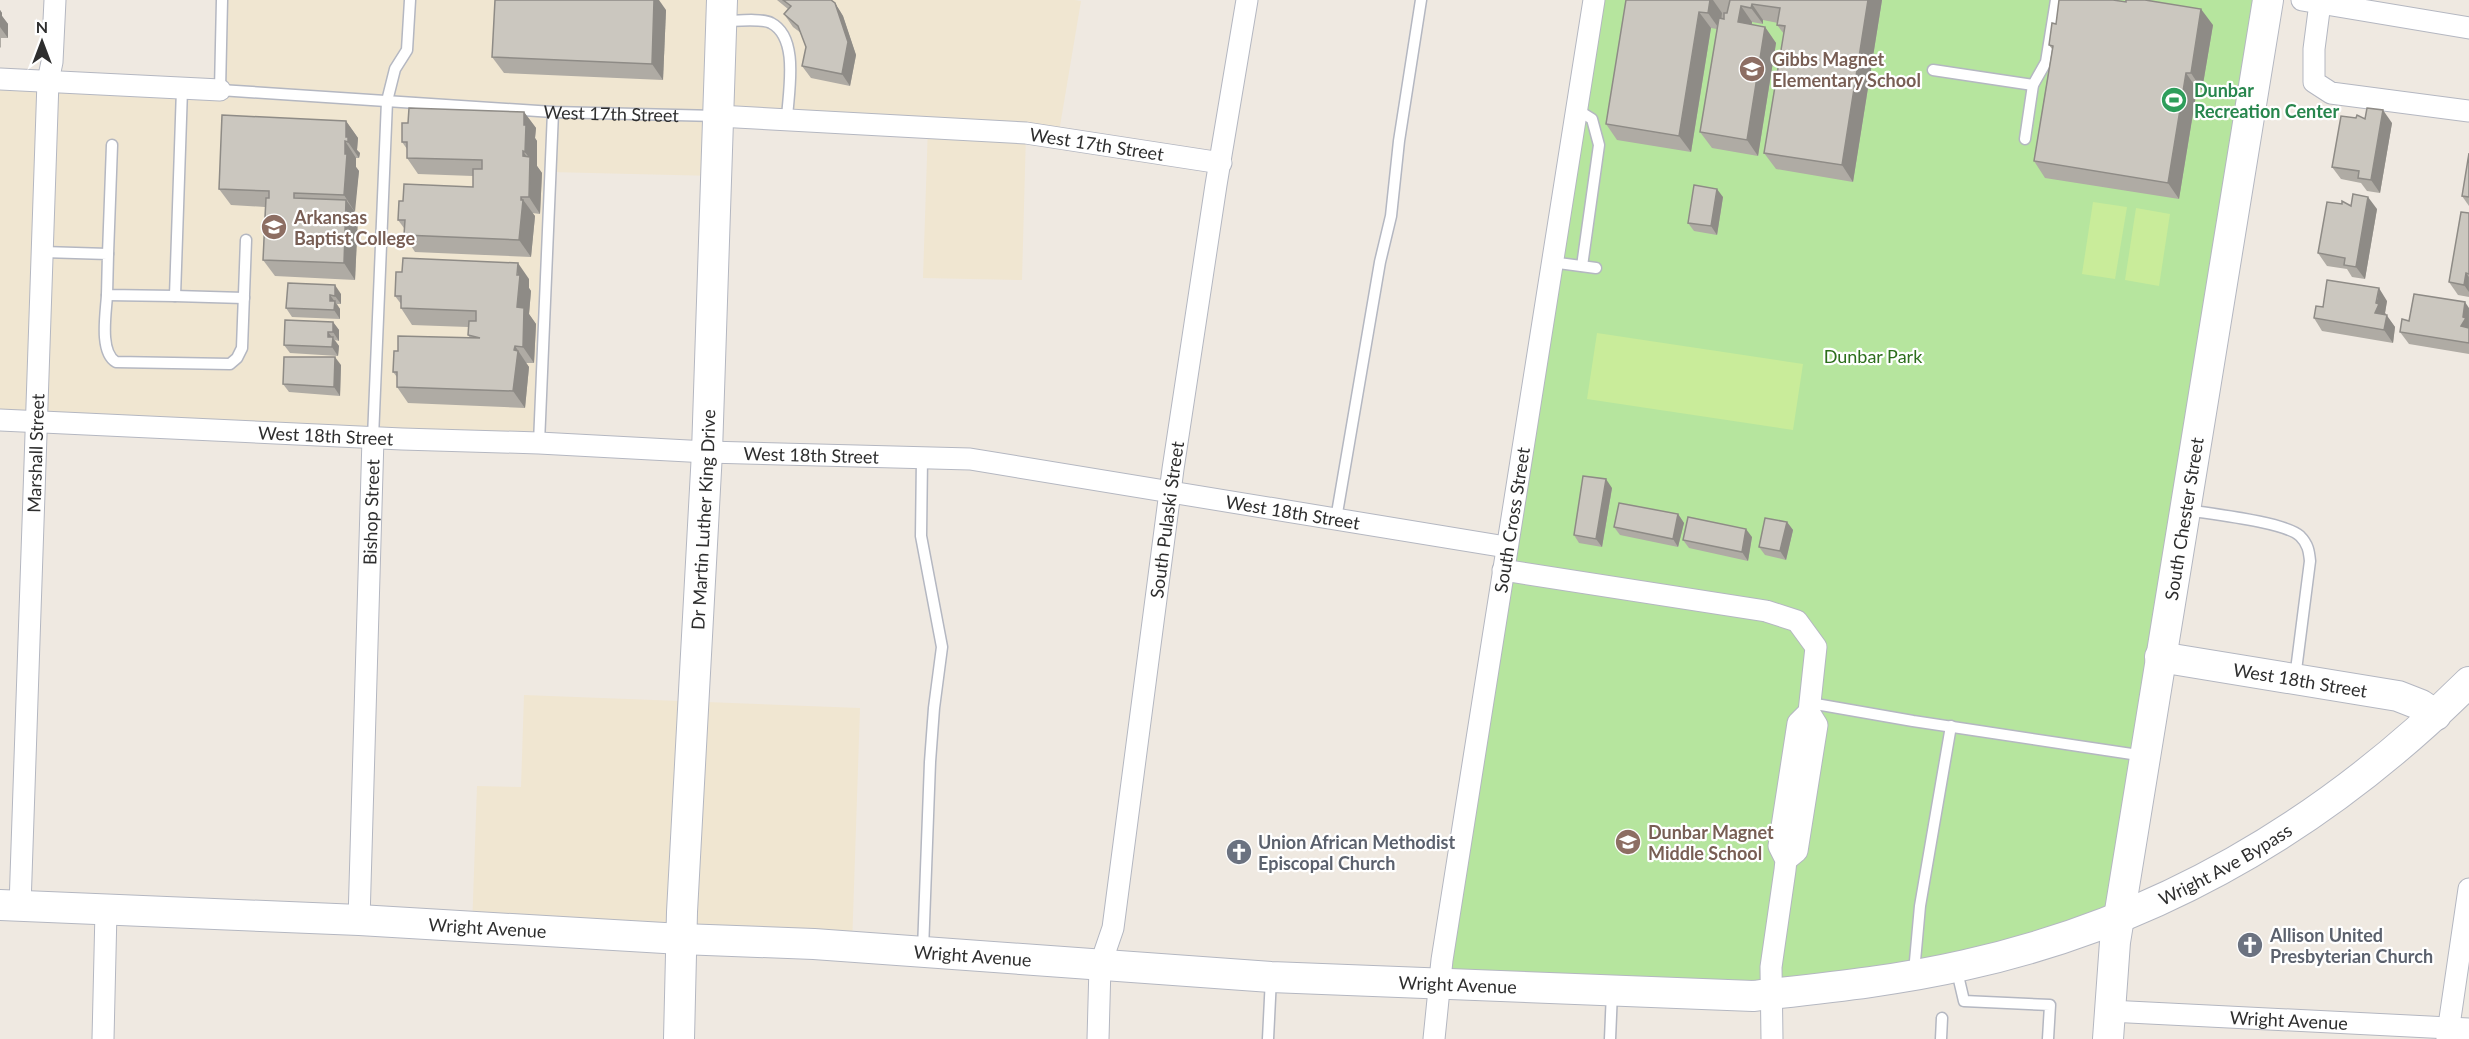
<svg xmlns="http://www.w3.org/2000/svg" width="2469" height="1039" font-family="Lato,sans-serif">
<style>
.education{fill:#f0e6d1}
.green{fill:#b6e59e}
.pitch{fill:#c9ec9a}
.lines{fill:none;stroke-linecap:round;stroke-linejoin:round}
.lane-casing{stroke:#b4b7c1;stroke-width:13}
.street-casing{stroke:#b4b7c1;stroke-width:23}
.secondary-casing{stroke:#b4b7c1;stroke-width:32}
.lane{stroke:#fff;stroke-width:10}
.street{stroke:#fff;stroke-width:21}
.secondary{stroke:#fff;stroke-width:30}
.wall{fill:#afaba4}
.shaded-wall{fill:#8e8b86}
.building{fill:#cbc7bf;stroke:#8e8b86;stroke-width:1.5}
.labels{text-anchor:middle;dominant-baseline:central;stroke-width:4.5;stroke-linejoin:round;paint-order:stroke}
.education-label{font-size:18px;font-weight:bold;fill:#785e54;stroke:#fff;text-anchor:start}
.leisure-label{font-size:18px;font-weight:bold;fill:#27864d;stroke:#fff;text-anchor:start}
.street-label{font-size:18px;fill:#2e2e2e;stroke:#fff}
.park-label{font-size:18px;fill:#2c6e1b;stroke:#fff}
.worship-label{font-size:18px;font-weight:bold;fill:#5b616d;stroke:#fff;text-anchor:start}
</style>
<rect width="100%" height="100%" fill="#efe9e1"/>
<g class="education">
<polygon points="222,0 1075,0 1081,1 1058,138 1026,133 1022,280 923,278 928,126 718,116 715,176 550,172 539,443 0,420 0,79 220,90"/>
<polygon points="524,695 860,708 852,947 472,928 477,786 521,787"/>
</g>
<polygon class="green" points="1593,0 2268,0 2119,917 1770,994 1438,984"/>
<g class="pitch">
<polygon points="2093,202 2127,207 2115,279 2082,274"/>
<polygon points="2136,208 2170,214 2159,286 2125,280"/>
<polygon points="1597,333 1803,364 1793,430 1587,399"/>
</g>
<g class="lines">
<g class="lane-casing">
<g id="lane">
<path id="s1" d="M 222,0 L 220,90 L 553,112 L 717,116"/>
<path d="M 724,21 C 735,21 762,18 771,23 C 800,38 788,93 787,119"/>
<polyline points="1933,70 2033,85"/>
<polyline points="1576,109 1592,119 1599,145 1582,266"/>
<polyline points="2025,139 2033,85 2046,62 2056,0"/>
<polyline points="43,252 108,254 107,295 175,296 182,89"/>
<polyline points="108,254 112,145"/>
<polyline points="1551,262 1596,268"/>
<path d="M 107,295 C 106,313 99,352 116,362 L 230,364 L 237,358 L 242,348 L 246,240"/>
<polyline points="175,296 244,298"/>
<polyline points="373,438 387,101 395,69 407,50 410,0"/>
<polyline points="539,443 553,112"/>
<polyline points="922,458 921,536 942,647 934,708 930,762 923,950"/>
<path d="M 2187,510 C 2211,514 2285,522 2300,536 C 2308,544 2309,551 2310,561 L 2295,678"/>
<polyline points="1336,519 1380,262 1391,216 1399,141 1421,0"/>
<polyline points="1810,703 1913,721 2145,756"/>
<polyline points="1956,967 1964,1001 2050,1005 2048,1039"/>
<polyline points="1914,972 1920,906 1951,726"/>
<polyline points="1268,1039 1271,978"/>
<polyline points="1610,1039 1612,992"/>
<polyline points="1941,1039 1942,1018"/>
</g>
</g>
<g class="street-casing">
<g id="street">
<polyline points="2302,0 2469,28"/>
<polyline points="2320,3 2314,49 2314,82 2331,93 2469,111"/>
<polyline points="0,79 220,90"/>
<path id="s2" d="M 718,116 L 1026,133 L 1221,163"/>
<path id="s3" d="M 0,420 L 402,439 L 539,443 L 707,452 L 970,459 L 1506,547"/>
<polyline points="1503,570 1766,611 1797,621 1816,647 1809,712 1798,723 1779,846 1786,860 1785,870 1771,967 1772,1039"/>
<polyline points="1786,860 1797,851 1817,725 1809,712"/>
<path id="s4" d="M 20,906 L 48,81 L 52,62 L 55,0"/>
<path id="s5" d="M 359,920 L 373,438"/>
<path id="s6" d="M 2109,1011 L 2469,1029"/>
<polyline points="103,1039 106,911"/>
<path id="s7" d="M 1098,1039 L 1100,966 L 1113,928 L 1173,469 L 1216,185 L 1247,0"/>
<path id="s8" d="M 1434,1039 L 1442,960 L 1594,0"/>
<polyline points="2447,1039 2469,889"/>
</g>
</g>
<g class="secondary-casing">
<g id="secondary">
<path id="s9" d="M 2160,657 L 2398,696 L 2421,705 L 2436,715"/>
<path id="s10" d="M 0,905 L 359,920 L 681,939 L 814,944 L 1271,977 L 1753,996 C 1824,988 1895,981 1965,965 C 2160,922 2328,822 2469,682"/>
<path id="s11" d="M 679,1039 L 682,912 L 707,452 L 722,0"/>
<path id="s12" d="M 2108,1039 L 2115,942 L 2268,0"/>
</g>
</g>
<use href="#lane" class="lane"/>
<use href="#street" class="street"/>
<use href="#secondary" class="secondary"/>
</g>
<g class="wall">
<polygon points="777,0 831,0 835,3 843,16 856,55 850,86 811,78 802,66 806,47 801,33 793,27 784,14 788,9"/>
<polygon points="1626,0 1882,0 1853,182 1776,169 1764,153 1784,34 1777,25 1778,23 1763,20 1763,24 1752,22 1752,25 1765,27 1776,43 1758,156 1712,148 1700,132 1717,29 1711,28 1691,152 1617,140 1606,124"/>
<polygon points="0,10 2,13 2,16 8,24 8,38 1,38 1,48 0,47"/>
<polygon points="666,10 663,80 504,73 492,57"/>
<polygon points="2056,24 2213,25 2202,90 2197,89 2179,199 2045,178 2034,161 2052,49 2049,45"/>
<polygon points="524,112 536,128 535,138 537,141 537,166 542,173 540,214 532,213 535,216 531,257 415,252 404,235 404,228 398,220 403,201 473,187 473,176 418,174 407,158 407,149 402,142 408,123"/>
<polygon points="2365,119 2392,123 2380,193 2367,191 2361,183 2341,179 2332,167"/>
<polygon points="346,121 358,138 357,150 360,153 359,158 356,158 356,167 359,171 354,212 358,216 355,280 275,276 263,260 265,207 231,205 219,189"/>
<polygon points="2469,153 2469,206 2462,196"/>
<polygon points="1723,197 1717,235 1694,231 1688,223"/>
<polygon points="2351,206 2377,209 2365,279 2352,277 2347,269 2327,266 2318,253"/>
<polygon points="2469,213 2469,297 2458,295 2449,282"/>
<polygon points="529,279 529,288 531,291 529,314 536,324 534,363 526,363 529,367 525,408 408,403 397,387 397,377 393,372 398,351 470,338 468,335 468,327 412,325 401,308 401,304 395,296"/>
<polygon points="288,283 341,294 341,304 337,304 340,309 340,319 292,317 286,308"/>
<polygon points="2387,301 2385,313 2395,327 2393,343 2322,331 2314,318 2323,307"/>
<polygon points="2469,308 2469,354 2409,344 2400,332 2409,321"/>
<polygon points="333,322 339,330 339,341 335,340 339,346 338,356 290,353 284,345"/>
<polygon points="341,365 340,396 289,392 283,384"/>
<polygon points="1612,488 1602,547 1579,543 1574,535"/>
<polygon points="1678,514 1684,523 1678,547 1620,535 1614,527"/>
<polygon points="1787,522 1793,530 1786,560 1765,555 1759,547"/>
<polygon points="1752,537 1748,561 1689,548 1683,540"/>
</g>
<g class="shaded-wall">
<polygon points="654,0 659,0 666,10 663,80 652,64"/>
<polygon points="1710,0 1713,0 1722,13 1720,30 1708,13"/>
<polygon points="1868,0 1882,0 1853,182 1842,165"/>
<polygon points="835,3 843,16 856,55 850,86 842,74"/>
<polygon points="1752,4 1763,20 1763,24 1751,8"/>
<polygon points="1741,6 1752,22 1750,39 1738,22"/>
<polygon points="2201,9 2213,25 2202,90 2191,73"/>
<polygon points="0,10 2,13 2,16 8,24 8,38 0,27"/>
<polygon points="1699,12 1711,28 1691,152 1679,136"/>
<polygon points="1765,27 1776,43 1758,156 1747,140"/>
<polygon points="2186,73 2197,89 2179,199 2168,183"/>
<polygon points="2383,110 2392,123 2380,193 2371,180"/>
<polygon points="524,112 536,128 535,138 537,141 537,166 542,173 540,214 529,197 523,156 523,151 530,162 530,159 525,152 524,125"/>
<polygon points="346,121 358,138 357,150 360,153 359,158 348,142 346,137"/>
<polygon points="345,141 356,158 356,167 359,171 355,212 344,195"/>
<polygon points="1717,189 1723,197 1717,235 1711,226"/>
<polygon points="521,197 535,216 531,257 519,240"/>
<polygon points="2368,197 2377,209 2365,279 2356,267"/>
<polygon points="346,200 358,216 355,280 344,263"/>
<polygon points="518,263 529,279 529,288 531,291 529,314 536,324 534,363 523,347 517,307"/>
<polygon points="2466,273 2469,277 2469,292 2464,285"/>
<polygon points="335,285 341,294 341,304 335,296"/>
<polygon points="2379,288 2387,301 2385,313 2395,327 2393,343 2384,330 2375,313"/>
<polygon points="330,295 340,309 340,319 334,310 330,301"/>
<polygon points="2465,302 2469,308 2469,337 2461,326"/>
<polygon points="333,322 339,330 339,341 333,332"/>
<polygon points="328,332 339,346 338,356 332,347 328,337"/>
<polygon points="515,346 529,367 525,408 513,391"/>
<polygon points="335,357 341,365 340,396 334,387"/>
<polygon points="1606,479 1612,488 1602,547 1596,539"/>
<polygon points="1678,514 1684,523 1678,547 1673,539"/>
<polygon points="1787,522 1793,530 1786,560 1780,551"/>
<polygon points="1746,529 1752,537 1748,561 1742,552"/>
</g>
<g class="building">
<polygon points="495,0 654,0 652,64 492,57"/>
<polygon points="783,0 831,0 835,3 848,42 842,74 802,66 806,47 798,26 784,14 791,6"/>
<polygon points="1626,0 1710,0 1708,13 1699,12 1679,136 1606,124"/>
<polygon points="1730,0 1868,0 1842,165 1764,153 1785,26 1777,25 1780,8 1752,4 1751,8 1741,6 1738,22 1765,27 1747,140 1700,132 1719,18 1724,19 1724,13 1727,13"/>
<polygon points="2059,0 2113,0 2126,2 2126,0 2145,0 2201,9 2191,73 2186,73 2168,183 2034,161 2053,46 2049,45 2052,23 2056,24"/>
<polygon points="409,108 524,112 524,125 526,125 525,152 523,151 523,156 530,157 529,197 521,197 521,200 523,200 519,240 404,235 405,220 398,220 399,201 403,201 404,184 473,187 473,169 482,169 482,160 407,158 407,142 402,142 402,123 408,123"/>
<polygon points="2367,108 2383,110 2371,180 2358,178 2359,171 2332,167 2341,116 2356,118 2357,115 2365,119"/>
<polygon points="222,115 346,121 346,137 348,137 348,142 345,141 345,154 347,154 344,195 294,193 294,198 346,200 344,263 263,260 266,198 269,198 269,191 219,189"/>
<polygon points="2469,153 2469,197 2462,196"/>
<polygon points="1694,185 1717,189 1711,226 1688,223"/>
<polygon points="2353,194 2368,197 2356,267 2344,265 2345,258 2318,253 2327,202 2342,204 2342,201 2351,206"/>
<polygon points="2461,212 2469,213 2469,274 2466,273 2464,285 2449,282"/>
<polygon points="403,258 518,263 517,275 520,275 517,307 524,308 523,347 515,346 514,350 518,351 513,391 397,387 397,372 393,372 394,351 398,351 398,336 480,338 468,335 469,321 476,321 476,311 401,308 401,296 395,296 396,272 402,272"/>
<polygon points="2327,280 2379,288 2376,303 2379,304 2375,313 2387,315 2384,330 2314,318 2316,306 2323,307"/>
<polygon points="288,283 335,285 335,296 330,295 330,301 335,301 334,310 286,308"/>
<polygon points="2414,294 2465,302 2463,317 2466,318 2461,326 2469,328 2469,343 2400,332 2402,319 2409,321"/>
<polygon points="285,320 333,322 333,332 328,332 328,337 333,337 332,347 284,345"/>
<polygon points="284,357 335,357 334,387 283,384"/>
<polygon points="1583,476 1606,479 1596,539 1574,535"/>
<polygon points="1619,503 1678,514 1673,539 1614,527"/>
<polygon points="1688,517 1746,529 1742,552 1683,540"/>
<polygon points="1765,518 1787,522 1780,551 1759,547"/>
</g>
<defs>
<g id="school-disc" transform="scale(1.35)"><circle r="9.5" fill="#8d6e63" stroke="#fff"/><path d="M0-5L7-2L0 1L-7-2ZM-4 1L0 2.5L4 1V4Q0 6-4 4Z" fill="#fff"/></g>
<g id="stadium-disc" transform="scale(1.35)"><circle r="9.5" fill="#2e9e5b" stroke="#fff"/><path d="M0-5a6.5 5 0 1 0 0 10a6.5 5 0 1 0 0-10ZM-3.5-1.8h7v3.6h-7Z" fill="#fff"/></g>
<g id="university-disc" transform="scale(1.35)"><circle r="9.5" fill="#8d6e63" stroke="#fff"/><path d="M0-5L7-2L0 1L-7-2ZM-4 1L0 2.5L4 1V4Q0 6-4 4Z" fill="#fff"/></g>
<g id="church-disc" transform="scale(1.35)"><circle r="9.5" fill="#6b7280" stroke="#fff"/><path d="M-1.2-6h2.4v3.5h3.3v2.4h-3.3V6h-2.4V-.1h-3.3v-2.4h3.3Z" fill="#fff"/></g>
</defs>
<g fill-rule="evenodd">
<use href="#school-disc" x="1752" y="69"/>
<use href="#stadium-disc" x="2174" y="100"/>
<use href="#university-disc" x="274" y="227"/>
<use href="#school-disc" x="1628" y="842"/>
<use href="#church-disc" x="1239" y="852"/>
<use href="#church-disc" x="2250" y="945"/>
</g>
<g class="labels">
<g class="education-label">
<text x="1772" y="59">Gibbs Magnet<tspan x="1772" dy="21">Elementary School</tspan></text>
<text x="294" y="217">Arkansas<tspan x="294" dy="21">Baptist College</tspan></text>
<text x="1648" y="832">Dunbar Magnet<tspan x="1648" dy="21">Middle School</tspan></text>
</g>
<g class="leisure-label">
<text x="2194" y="90">Dunbar<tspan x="2194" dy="21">Recreation Center</tspan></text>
</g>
<g class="street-label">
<text stroke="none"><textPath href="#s1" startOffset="482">West 17th Street</textPath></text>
<text stroke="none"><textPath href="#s2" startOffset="380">West 17th Street</textPath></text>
<text stroke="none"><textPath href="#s3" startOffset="326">West 18th Street</textPath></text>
<text stroke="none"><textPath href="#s4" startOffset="453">Marshall Street</textPath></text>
<text stroke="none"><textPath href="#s3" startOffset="812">West 18th Street</textPath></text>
<text stroke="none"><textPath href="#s5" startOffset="408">Bishop Street</textPath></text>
<text stroke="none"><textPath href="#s3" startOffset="1298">West 18th Street</textPath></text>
<text stroke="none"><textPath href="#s7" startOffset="525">South Pulaski Street</textPath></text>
<text stroke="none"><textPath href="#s8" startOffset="525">South Cross Street</textPath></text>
<text stroke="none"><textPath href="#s12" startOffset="526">South Chester Street</textPath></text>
<text stroke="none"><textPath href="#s11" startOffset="520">Dr Martin Luther King Drive</textPath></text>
<text stroke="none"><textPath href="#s9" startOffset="142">West 18th Street</textPath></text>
<text stroke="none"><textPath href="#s10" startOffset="2250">Wright Ave Bypass</textPath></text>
<text stroke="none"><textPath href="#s10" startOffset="488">Wright Avenue</textPath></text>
<text stroke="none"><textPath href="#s10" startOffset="974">Wright Avenue</textPath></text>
<text stroke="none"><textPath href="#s10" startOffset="1460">Wright Avenue</textPath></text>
<text stroke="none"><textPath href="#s6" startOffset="180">Wright Avenue</textPath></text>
</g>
<g class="park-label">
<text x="1873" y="356">Dunbar Park</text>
</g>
<g class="worship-label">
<text x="1258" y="842">Union African Methodist<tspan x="1258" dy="21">Episcopal Church</tspan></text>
<text x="2270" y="935">Allison United<tspan x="2270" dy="21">Presbyterian Church</tspan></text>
</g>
</g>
<g transform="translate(42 42)" stroke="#ffffff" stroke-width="4.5" paint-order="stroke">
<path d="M0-4.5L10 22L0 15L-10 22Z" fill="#2e2e2e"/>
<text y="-9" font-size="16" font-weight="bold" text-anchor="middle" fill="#2e2e2e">N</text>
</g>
</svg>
